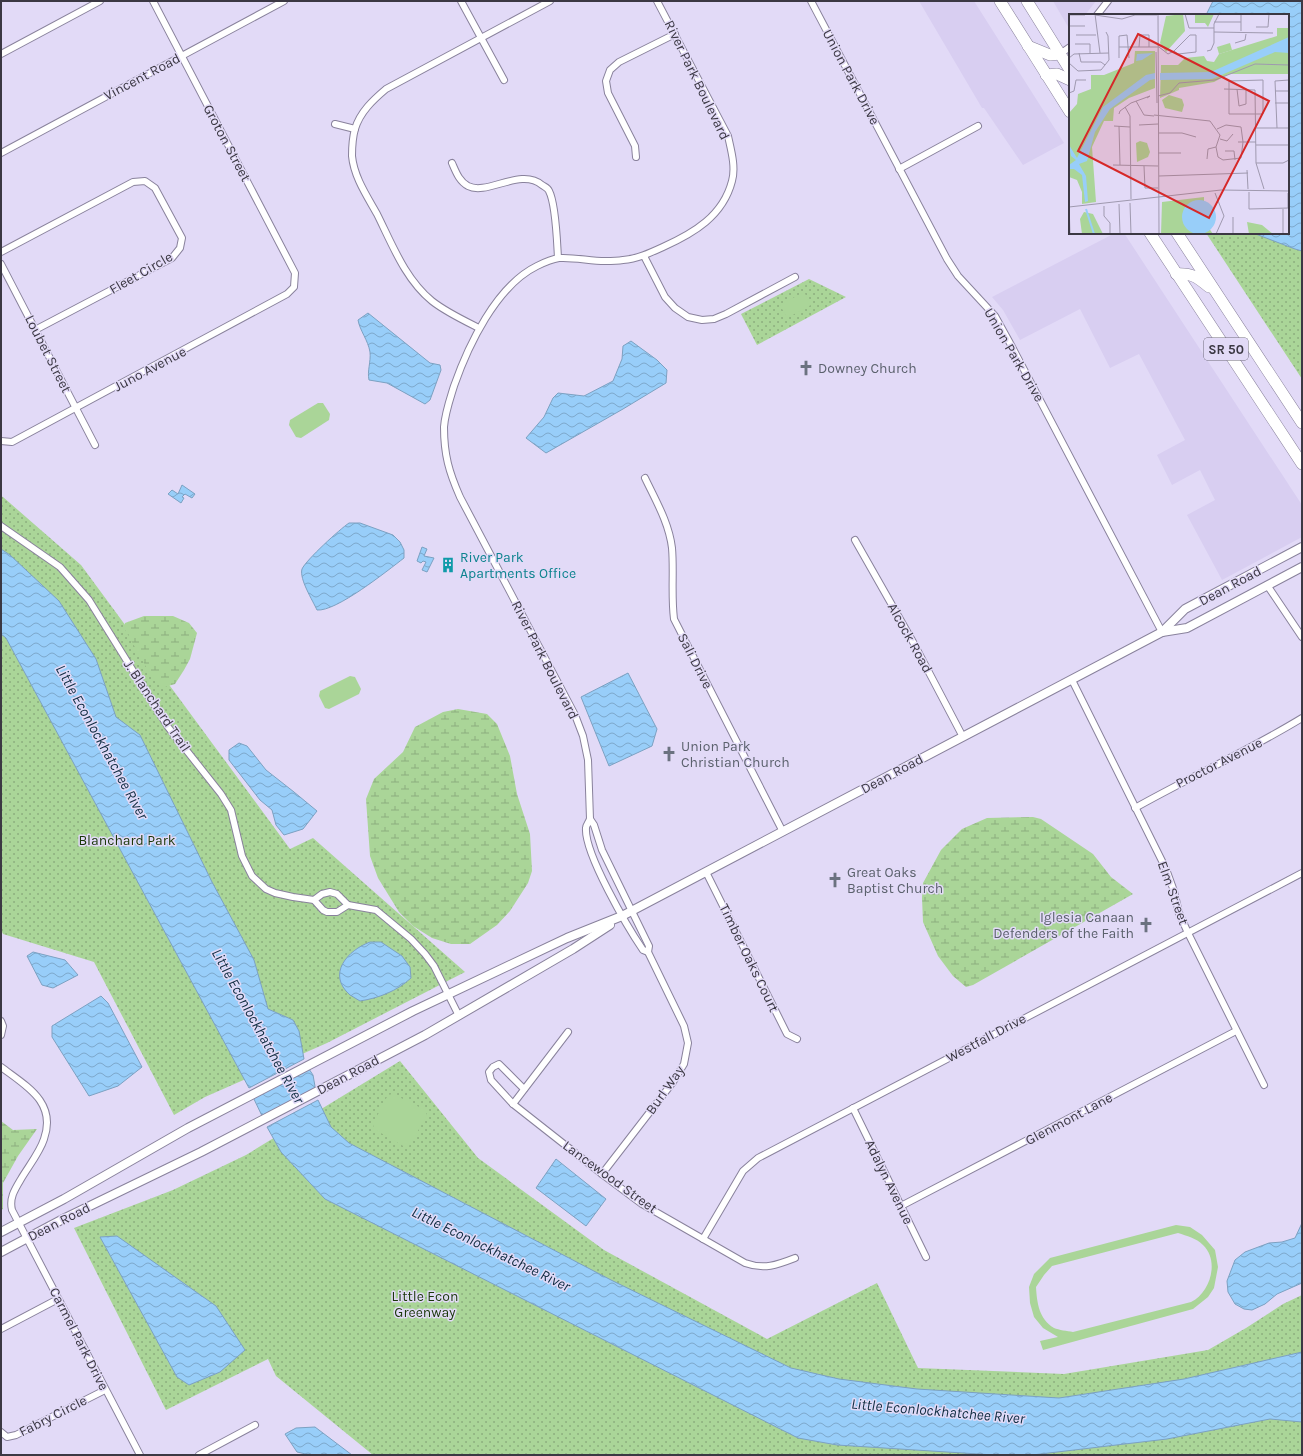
<svg xmlns="http://www.w3.org/2000/svg" width="1303" height="1456" font-family="Karla,sans-serif">
<style>
.built{fill:#d8cef1}
.grass{fill:url(#grass-dots)}
.wetland{fill:url(#wetland-marsh)}
.garden{fill:#aad598;fill-rule:evenodd}
.water{fill:url(#water-waves);stroke:#7ca1c2}
.lines{fill:none;stroke-linecap:round;stroke-linejoin:round}
.street-casing{stroke:#89829c;stroke-width:8}
.secondary-casing{stroke:#89829c;stroke-width:10}
.highway-casing{stroke:#89829c;stroke-width:12}
.street{stroke:#fff;stroke-width:6}
.secondary{stroke:#fff;stroke-width:8}
.highway{stroke:#fff;stroke-width:11}
.labels{text-anchor:middle;dominant-baseline:central;stroke-width:3;stroke-linejoin:round;paint-order:stroke}
.shield{fill:#e2daf7;stroke:#6d6979;stroke-width:1}
.shield-label{font-size:13px;font-weight:bold;fill:#3b3843}
.street-label{font-size:14px;fill:#3b3843;stroke:#e2daf7}
.worship-label{font-size:14px;fill:#5b616d;stroke:#e2daf7;text-anchor:start}
.culture-label{font-size:14px;fill:#0d838f;stroke:#e2daf7;text-anchor:start}
.park-label{font-size:14px;fill:#1a3809;stroke:#e2daf7}
.water-label{font-size:15px;font-style:italic;fill:#0e2c41;stroke:#e2daf7}
.inset-river{fill:none;stroke:#98cef9;stroke-width:2}
.inset-road{fill:none;stroke:#9f99af;stroke-width:1}
.view{fill:#d62828;fill-opacity:0.15;stroke:#d62828;stroke-width:2}
.inset-edge{fill:none;stroke:#3b3843;stroke-width:2}
</style>
<defs>
<pattern id="grass-dots" width="8" height="8" patternUnits="userSpaceOnUse"><rect width="8" height="8" fill="#aad598"/><path d="M2 2h.1M6 6h.1" fill="none" stroke="#8cae7e" stroke-width="1.8" stroke-linecap="round"/></pattern>
<pattern id="wetland-marsh" width="20" height="14" patternUnits="userSpaceOnUse"><rect width="20" height="14" fill="#aad598"/><path d="M1 5h8M5 5V1M11 12h8M15 12V8" fill="none" stroke="#8cae7e"/></pattern>
<pattern id="water-waves" width="16" height="10" patternUnits="userSpaceOnUse"><rect width="16" height="10" fill="#98cef9"/><path d="M0 5q4-4 8 0t8 0" fill="none" stroke="#7da8cb"/></pattern>
</defs>
<rect width="100%" height="100%" fill="#e2daf7"/>
<g class="built">
<polygon points="919,1 974,1 1064,143 1023,165 984,108 982,108"/>
<polygon points="1053,1 1096,1 1085,15 1070,15 1070,30"/>
<polygon points="1115,233 1124,233 1302,505 1302,537 1222,580 1187,515 1215,500 1200,470 1172,485 1157,455 1185,440 1139,354 1110,368 1080,309 1020,340 1003,310 992,297"/>
</g>
<g class="grass">
<polygon points="1302,58 1302,379 1206,233 1288,233"/>
<polygon points="809,279 846,297 757,345 741,314"/>
<polygon points="1,496 3,497 81,565 290,849 313,838 465,972 327,1043 205,1097 174,1115 94,962 3,934 1,930"/>
<polygon points="400,1061 478,1158 604,1250 767,1339 877,1283 918,1368 1064,1374 1208,1350 1246,1328 1283,1304 1302,1295 1302,1455 373,1455 276,1376 268,1359 166,1410 74,1228 173,1190 246,1155"/>
</g>
<g class="wetland">
<polygon points="144,616 173,616 189,623 197,633 190,659 184,670 175,684 165,687 149,672 124,628 125,623"/>
<polygon points="458,709 487,714 497,724 510,756 517,794 530,834 532,871 528,883 510,911 497,925 470,944 451,944 432,938 413,926 399,912 378,878 370,856 366,799 374,779 403,752 415,727 443,712"/>
<polygon points="1033,817 1041,819 1093,854 1111,877 1133,894 973,985 966,987 953,976 938,956 923,922 922,898 923,883 941,850 962,829 987,818"/>
<polygon points="1,1121 13,1130 37,1129 18,1156 3,1183 3,1209 1,1210"/>
</g>
<g class="garden">
<polygon points="804,292 811,305 787,318 780,305"/>
<polygon points="318,403 323,403 330,414 329,420 301,438 296,437 289,425 290,420"/>
<polygon points="350,676 355,677 361,689 359,694 329,709 325,708 319,696 320,691"/>
<polygon points="393,1094 425,1110 427,1115 410,1145 405,1147 374,1129 373,1124 388,1095"/>
<path d="M 1176,1225 L 1190,1227 L 1202,1235 L 1215,1250 L 1218,1267 L 1214,1288 L 1208,1297 L 1193,1309 L 1043,1350 L 1040,1341 L 1058,1337 L 1043,1328 L 1034,1317 L 1030,1303 L 1029,1287 L 1034,1274 L 1050,1258 ZM 1178,1233 C 1187,1236 1196,1238 1203,1245 C 1220,1261 1210,1293 1191,1302 L 1073,1332 C 1067,1331 1059,1330 1054,1328 C 1039,1319 1037,1303 1036,1287 L 1044,1275 L 1052,1266 Z"/>
</g>
<g class="water">
<polygon points="1213,1 1302,1 1302,251 1295,249 1253,233 1288,233 1288,15 1206,15"/>
<path d="M 368,313 L 430,363 L 440,365 L 441,370 L 430,400 L 425,404 L 387,383 L 369,380 C 367,371 371,362 370,352 C 368,340 360,331 358,320 Z"/>
<polygon points="631,341 657,360 667,370 666,383 623,409 546,453 526,438 544,417 553,398 558,393 584,396 613,381 622,359 623,346"/>
<polygon points="182,485 195,494 192,498 185,494 182,497 184,498 181,503 168,494 172,490 178,494"/>
<path d="M 349,523 L 360,523 L 393,535 L 400,542 L 404,550 L 404,558 C 387,571 336,612 317,610 C 313,601 299,579 302,569 C 306,560 340,529 349,523 Z"/>
<polygon points="422,547 427,549 424,556 434,558 427,572 422,570 426,562 423,561 421,563 417,561"/>
<polygon points="1,549 10,555 59,601 96,659 116,717 140,735 212,882 254,960 268,1009 293,1020 299,1031 304,1059 249,1088 6,638 1,634"/>
<polygon points="628,673 657,729 652,746 609,766 581,697"/>
<polygon points="239,743 247,746 266,770 294,792 317,811 303,829 284,835 276,825 272,810 260,800 229,760 229,750"/>
<path d="M 370,942 L 381,942 L 402,956 L 410,967 L 411,978 C 397,991 379,998 360,1001 C 357,999 353,997 350,995 C 326,974 348,950 370,942 Z"/>
<polygon points="33,952 65,960 78,975 53,988 42,985 27,956"/>
<polygon points="101,996 108,1003 142,1067 118,1086 89,1096 52,1037 52,1026"/>
<polygon points="307,1066 313,1075 316,1092 264,1120 252,1095"/>
<polygon points="318,1100 331,1127 349,1143 613,1281 791,1368 839,1379 917,1389 1059,1398 1184,1379 1302,1352 1302,1422 1270,1419 1167,1439 1032,1455 994,1455 837,1445 798,1438 325,1199 281,1152 267,1127"/>
<polygon points="556,1159 606,1199 586,1226 536,1188"/>
<polygon points="1302,1223 1302,1283 1277,1294 1265,1304 1252,1310 1244,1309 1235,1304 1228,1292 1227,1281 1235,1260 1245,1252 1269,1243 1282,1242 1295,1238"/>
<polygon points="117,1236 216,1306 245,1350 220,1372 189,1385 177,1377 100,1237"/>
<polygon points="315,1427 352,1455 310,1455 297,1452 285,1434 296,1428"/>
</g>
<g class="lines">
<g class="street-casing">
<g id="street">
<polyline points="461,1 504,80"/>
<polyline points="811,1 947,259 958,276 995,316 1011,345 1162,632"/>
<polyline points="1097,15 1108,1"/>
<polyline points="1,54 100,1"/>
<polyline points="1060,54 1070,47"/>
<polyline points="335,124 355,129"/>
<polyline points="1,153 284,1"/>
<polyline points="636,157 635,146 608,93 606,81 610,70 619,62 675,34"/>
<path d="M 452,163 C 456,172 459,181 468,186 C 487,196 521,167 542,185 C 545,187 548,188 549,191 C 556,204 557,242 558,258"/>
<polyline points="899,169 978,126"/>
<polyline points="1,252 133,182 145,181 155,188 182,238 180,248 172,258 35,330"/>
<polyline points="644,256 665,297 675,308 688,317 702,320 714,319 726,314 795,277"/>
<polyline points="1,264 95,445"/>
<path d="M 479,328 C 463,320 446,312 432,301 C 405,279 392,244 377,214 C 367,196 354,177 352,156 C 352,148 353,136 355,129 C 360,112 373,100 386,89 L 550,1"/>
<polyline points="1,441 12,442 287,294 294,287 295,273 153,1"/>
<path d="M 645,478 C 656,501 669,523 672,548 C 674,571 671,595 674,619 L 783,832"/>
<polyline points="1,526 60,567 89,600 168,727 221,794 231,810 242,856 252,876 266,889 275,893 293,897 314,900 323,910 327,912 337,912 348,905"/>
<polyline points="855,540 913,642 963,737"/>
<polyline points="1267,585 1302,637"/>
<polyline points="1072,680 1166,869 1174,891 1179,913 1188,933 1264,1085"/>
<path d="M 1135,808 C 1190,777 1248,751 1302,718"/>
<polyline points="590,819 594,825 602,850 646,940 649,946 648,952 684,1026 688,1043 684,1064 673,1082 602,1174"/>
<polyline points="706,872 787,1034 797,1039"/>
<polyline points="314,900 322,894 330,892 337,894 348,905 376,910 411,939 425,954 434,966 459,1016"/>
<path d="M 648,952 L 643,950 C 628,928 584,853 586,828 C 586,825 589,822 590,819 L 588,760 L 583,736 L 575,715 L 460,497 C 449,472 444,455 444,427 C 445,413 450,399 454,386 C 468,346 496,286 537,266 C 543,263 552,259 559,258 C 574,257 590,261 605,261 C 611,261 617,261 623,260 C 637,259 650,253 663,247 C 694,233 723,216 732,181 C 736,167 731,150 728,136 L 657,1"/>
<polyline points="1,1021 3,1026 1,1035"/>
<path d="M 1,1067 C 26,1086 57,1102 44,1139 C 40,1152 28,1167 21,1179 C 15,1189 9,1198 12,1210 L 140,1455"/>
<path d="M 524,1089 L 499,1064 L 493,1067 L 489,1072 L 491,1080 L 513,1104 L 602,1174 L 642,1204 L 745,1263 C 764,1270 777,1265 795,1258"/>
<polyline points="513,1104 568,1032"/>
<polyline points="853,1108 926,1257"/>
<polyline points="901,1206 1236,1031"/>
<polyline points="703,1239 743,1171 758,1158 1302,873"/>
<polyline points="1,1329 58,1299"/>
<polyline points="1,1432 7,1437 16,1435 105,1390"/>
<polyline points="199,1455 255,1425"/>
</g>
</g>
<g class="secondary-casing">
<g id="secondary">
<polyline points="1162,632 1187,628 1302,567"/>
<polyline points="1,1232 64,1199 188,1128 413,1011 567,938 622,916 1162,632 1185,609 1302,547"/>
<polyline points="1,1252 65,1218 201,1152 425,1035 573,949 610,925"/>
</g>
</g>
<g class="highway-casing">
<g id="highway">
<polyline points="1000,1 1070,112"/>
<polyline points="1027,1 1070,70"/>
<polyline points="1028,46 1050,55 1060,54"/>
<polyline points="1046,75 1057,74 1070,80"/>
<polyline points="1150,233 1302,464"/>
<polyline points="1177,233 1302,423"/>
<path d="M 1176,274 C 1192,273 1197,277 1209,287"/>
</g>
</g>
<use href="#street" class="street"/>
<use href="#secondary" class="secondary"/>
<use href="#highway" class="highway"/>
</g>
<defs>
<g id="church-bare" transform="scale(1.2)"><path d="M-1.2-6h2.4v3.5h3.3v2.4h-3.3V6h-2.4V-.1h-3.3v-2.4h3.3Z" fill="#6b7280" stroke="#e2daf7" stroke-width="2.5" paint-order="stroke"/></g>
<g id="building-bare" transform="scale(1.2)"><path d="M-4-6H4V6H1V3H-1V6H-4ZM-2.5-4.3h1.7v1.8h-1.7ZM.8-4.3h1.7v1.8H.8ZM-2.5-1h1.7V.8h-1.7ZM.8-1h1.7V.8H.8Z" fill="#0f9aa8" stroke="#e2daf7" stroke-width="2.5" paint-order="stroke"/></g>
</defs>
<g fill-rule="evenodd">
<use href="#church-bare" x="806" y="368"/>
<use href="#building-bare" x="448" y="565"/>
<use href="#church-bare" x="669" y="754"/>
<use href="#church-bare" x="835" y="880"/>
<use href="#church-bare" x="1146" y="925"/>
</g>
<g class="labels">
<rect class="shield" x="1204" y="338" width="44" height="22" rx="3"/>
<g class="shield-label">
<text x="1226" y="349">SR 50</text>
</g>
<g class="street-label">
<text transform="translate(142 77) rotate(-28)">Vincent Road</text>
<text transform="translate(851 77) rotate(62)">Union Park Drive</text>
<text transform="translate(697 80) rotate(64)">River Park Boulevard</text>
<text transform="translate(227 143) rotate(62)">Groton Street</text>
<text transform="translate(141 273) rotate(-30)">Fleet Circle</text>
<text transform="translate(48 354) rotate(63)">Loubet Street</text>
<text transform="translate(1014 355) rotate(60)">Union Park Drive</text>
<text transform="translate(150 369) rotate(-28)">Juno Avenue</text>
<text transform="translate(1230 586) rotate(-28)">Dean Road</text>
<text transform="translate(910 638) rotate(61)">Alcock Road</text>
<text transform="translate(545 660) rotate(63)">River Park Boulevard</text>
<text transform="translate(695 661) rotate(63)">Sali Drive</text>
<text transform="translate(157 706) rotate(56)">J. Blanchard Trail</text>
<text transform="translate(1219 763) rotate(-27)">Proctor Avenue</text>
<text transform="translate(892 774) rotate(-28)">Dean Road</text>
<text transform="translate(1173 893) rotate(70)">Elm Street</text>
<text transform="translate(749 958) rotate(64)">Timber Oaks Court</text>
<text transform="translate(986 1038) rotate(-28)">Westfall Drive</text>
<text transform="translate(348 1075) rotate(-28)">Dean Road</text>
<text transform="translate(665 1090) rotate(-55)">Burl Way</text>
<text transform="translate(1069 1119) rotate(-28)">Glenmont Lane</text>
<text transform="translate(610 1177) rotate(36)">Lancewood Street</text>
<text transform="translate(889 1182) rotate(64)">Adalyn Avenue</text>
<text transform="translate(59 1222) rotate(-27)">Dean Road</text>
<text transform="translate(79 1339) rotate(63)">Carmel Park Drive</text>
<text transform="translate(53 1416) rotate(-27)">Fabry Circle</text>
</g>
<g class="worship-label">
<text x="818" y="368">Downey Church</text>
<text x="681" y="746">Union Park<tspan x="681" dy="16">Christian Church</tspan></text>
<text x="847" y="872">Great Oaks<tspan x="847" dy="16">Baptist Church</tspan></text>
<text x="1134" y="917" text-anchor="end">Iglesia Canaan<tspan x="1134" dy="16">Defenders of the Faith</tspan></text>
</g>
<g class="culture-label">
<text x="460" y="557">River Park<tspan x="460" dy="16">Apartments Office</tspan></text>
</g>
<g class="park-label">
<text x="127" y="840">Blanchard Park</text>
<text x="425" y="1296">Little Econ<tspan x="425" dy="16">Greenway</tspan></text>
</g>
<g class="water-label">
<text transform="translate(102 742) rotate(61)">Little Econlockhatchee River</text>
<text transform="translate(258 1026) rotate(61)">Little Econlockhatchee River</text>
<text transform="translate(491 1249) rotate(26)">Little Econlockhatchee River</text>
<text transform="translate(938 1411) rotate(5)">Little Econlockhatchee River</text>
</g>
</g>
<g transform="translate(1069 14)">
<rect width="220" height="220" fill="#e2daf7"/>
<path d="M 208,14 L 220,14 L 220,60 L 160,60 L 145,68 L 110,74 L 110,76 L 91,84 L 92,51 L 109,51 L 116,44 L 135,42 L 138,47 L 145,48 L 150,40 L 208,22 ZM 66,37 L 86,37 L 86,74 L 60,84 L 45,94 L 44,107 L 35,107 L 23,133 L 27,188 L 13,190 L 13,178 L 8,166 L 0,163 L 0,99 L 8,90 L 9,80 L 22,75 L 22,61 L 35,61 L 65,49 ZM 135,183 L 135,207 L 144,220 L 92,220 L 93,188 Z" fill="#aad598"/>
<path d="M 161,29 L 163,36 L 150,40 L 148,33 ZM 206,38 L 220,39 L 220,48 L 190,47 Z" fill="#aad598"/>
<path d="M 114,0 L 116,17 L 97,38 L 91,29 L 97,2 ZM 126,0 L 145,0 L 139,13 L 136,9 L 126,9 ZM 100,81 L 113,85 L 115,91 L 113,98 L 96,94 L 93,86 ZM 71,127 L 78,129 L 81,138 L 79,143 L 68,148 L 67,129 ZM 15,198 L 24,200 L 34,220 L 13,220 L 11,205 ZM 178,208 L 193,211 L 204,220 L 180,220 Z" fill="#aad598"/>
<path d="M 192,52 L 204,52 L 204,59 L 192,59 Z" fill="#aad598"/>
<path d="M 220,23 L 220,39 L 206,38 L 143,65 L 91,66 L 91,59 L 142,58 ZM 84,39 L 73,46 L 67,47 L 68,40 ZM 86,59 L 86,65 L 81,66 L 41,95 L 26,118 L 18,147 L 10,150 L 17,162 L 19,187 L 16,188 L 13,161 L 5,155 L 0,155 L 0,151 L 7,146 L 2,142 L 0,131 L 8,144 L 34,93 L 77,61 ZM113 203a17 17 0 1 1 34 0a17 17 0 1 1-34 0Z" fill="#98cef9"/>
<path class="inset-river" d="M 17,195 L 25,220"/>
<path class="inset-road" d="M 26,0 L 31,39M 89,0 L 90,220M 116,0 L 120,14 L 145,14M 172,0 L 172,17M 0,1 L 16,1M 26,1 L 53,5 L 66,1 L 88,1M 145,8 L 172,8M 0,12 L 16,12M 187,13 L 199,13 L 200,0M 145,18 L 204,19M 7,21 L 27,21M 166,29 L 176,26 L 177,20M 6,30 L 21,30 L 21,39M 50,33 L 90,33 L 99,40 L 105,37 L 121,21 L 127,21 L 127,38 L 109,40 L 105,37M 70,33 L 71,21 L 80,21 L 80,33M 138,37 L 142,36 L 145,29 L 145,10 L 150,0M 87,38 L 88,89M 10,39 L 12,48 L 32,48 L 36,51M 0,44 L 5,40 L 40,39M 50,44 L 50,22 L 58,21 L 60,44M 0,49 L 9,57 L 32,56 L 40,46 L 39,22 L 37,18M 194,66 L 194,100 L 160,100 L 160,67 ZM 155,75 L 186,76 L 187,149 L 195,175M 168,75 L 170,92 L 177,90 L 177,75M 206,77 L 220,77M 0,79 L 5,77 L 7,66 L 17,66M 89,82 L 101,79 L 110,69 L 146,66 L 186,50 L 220,51M 67,87 L 75,101 L 85,102M 206,89 L 220,89M 56,93 L 61,102 L 62,185M 50,100 L 51,97 L 62,89 L 81,82 L 78,84M 85,101 L 141,107 L 151,121 L 147,133 L 149,143 L 154,146 L 172,144 L 174,128 L 172,113 L 157,111 L 148,115M 70,111 L 89,110M 45,112 L 61,113M 50,112 L 51,151M 187,114 L 220,114M 208,114 L 206,67 L 220,66M 89,119 L 113,119 L 127,123M 151,125 L 158,127 L 164,120M 169,128 L 187,128M 187,131 L 220,131M 156,137 L 165,137 L 166,146M 89,139 L 112,139M 138,145 L 139,135 L 147,133M 187,149 L 214,149 L 220,146M 44,151 L 89,152M 75,152 L 76,174 L 89,174M 178,156 L 179,175M 90,162 L 179,159M 180,178 L 180,195 L 220,194M 146,179 L 155,202 L 147,220M 61,189 L 62,220M 0,190 L 1,220M 50,190 L 51,220M 35,192 L 35,202 L 41,209 L 41,220M 0,193 L 152,176 L 220,177M 219,194 L 219,179M 214,195 L 214,220M 164,220 L 164,203"/>
<path class="view" d="M 69,20 L 200,87 L 140,204 L 9,137 Z"/>
<rect width="220" height="220" class="inset-edge"/>
</g>
<rect width="1303" height="1456" fill="none" stroke="#3b3843" stroke-width="4"/>
</svg>
